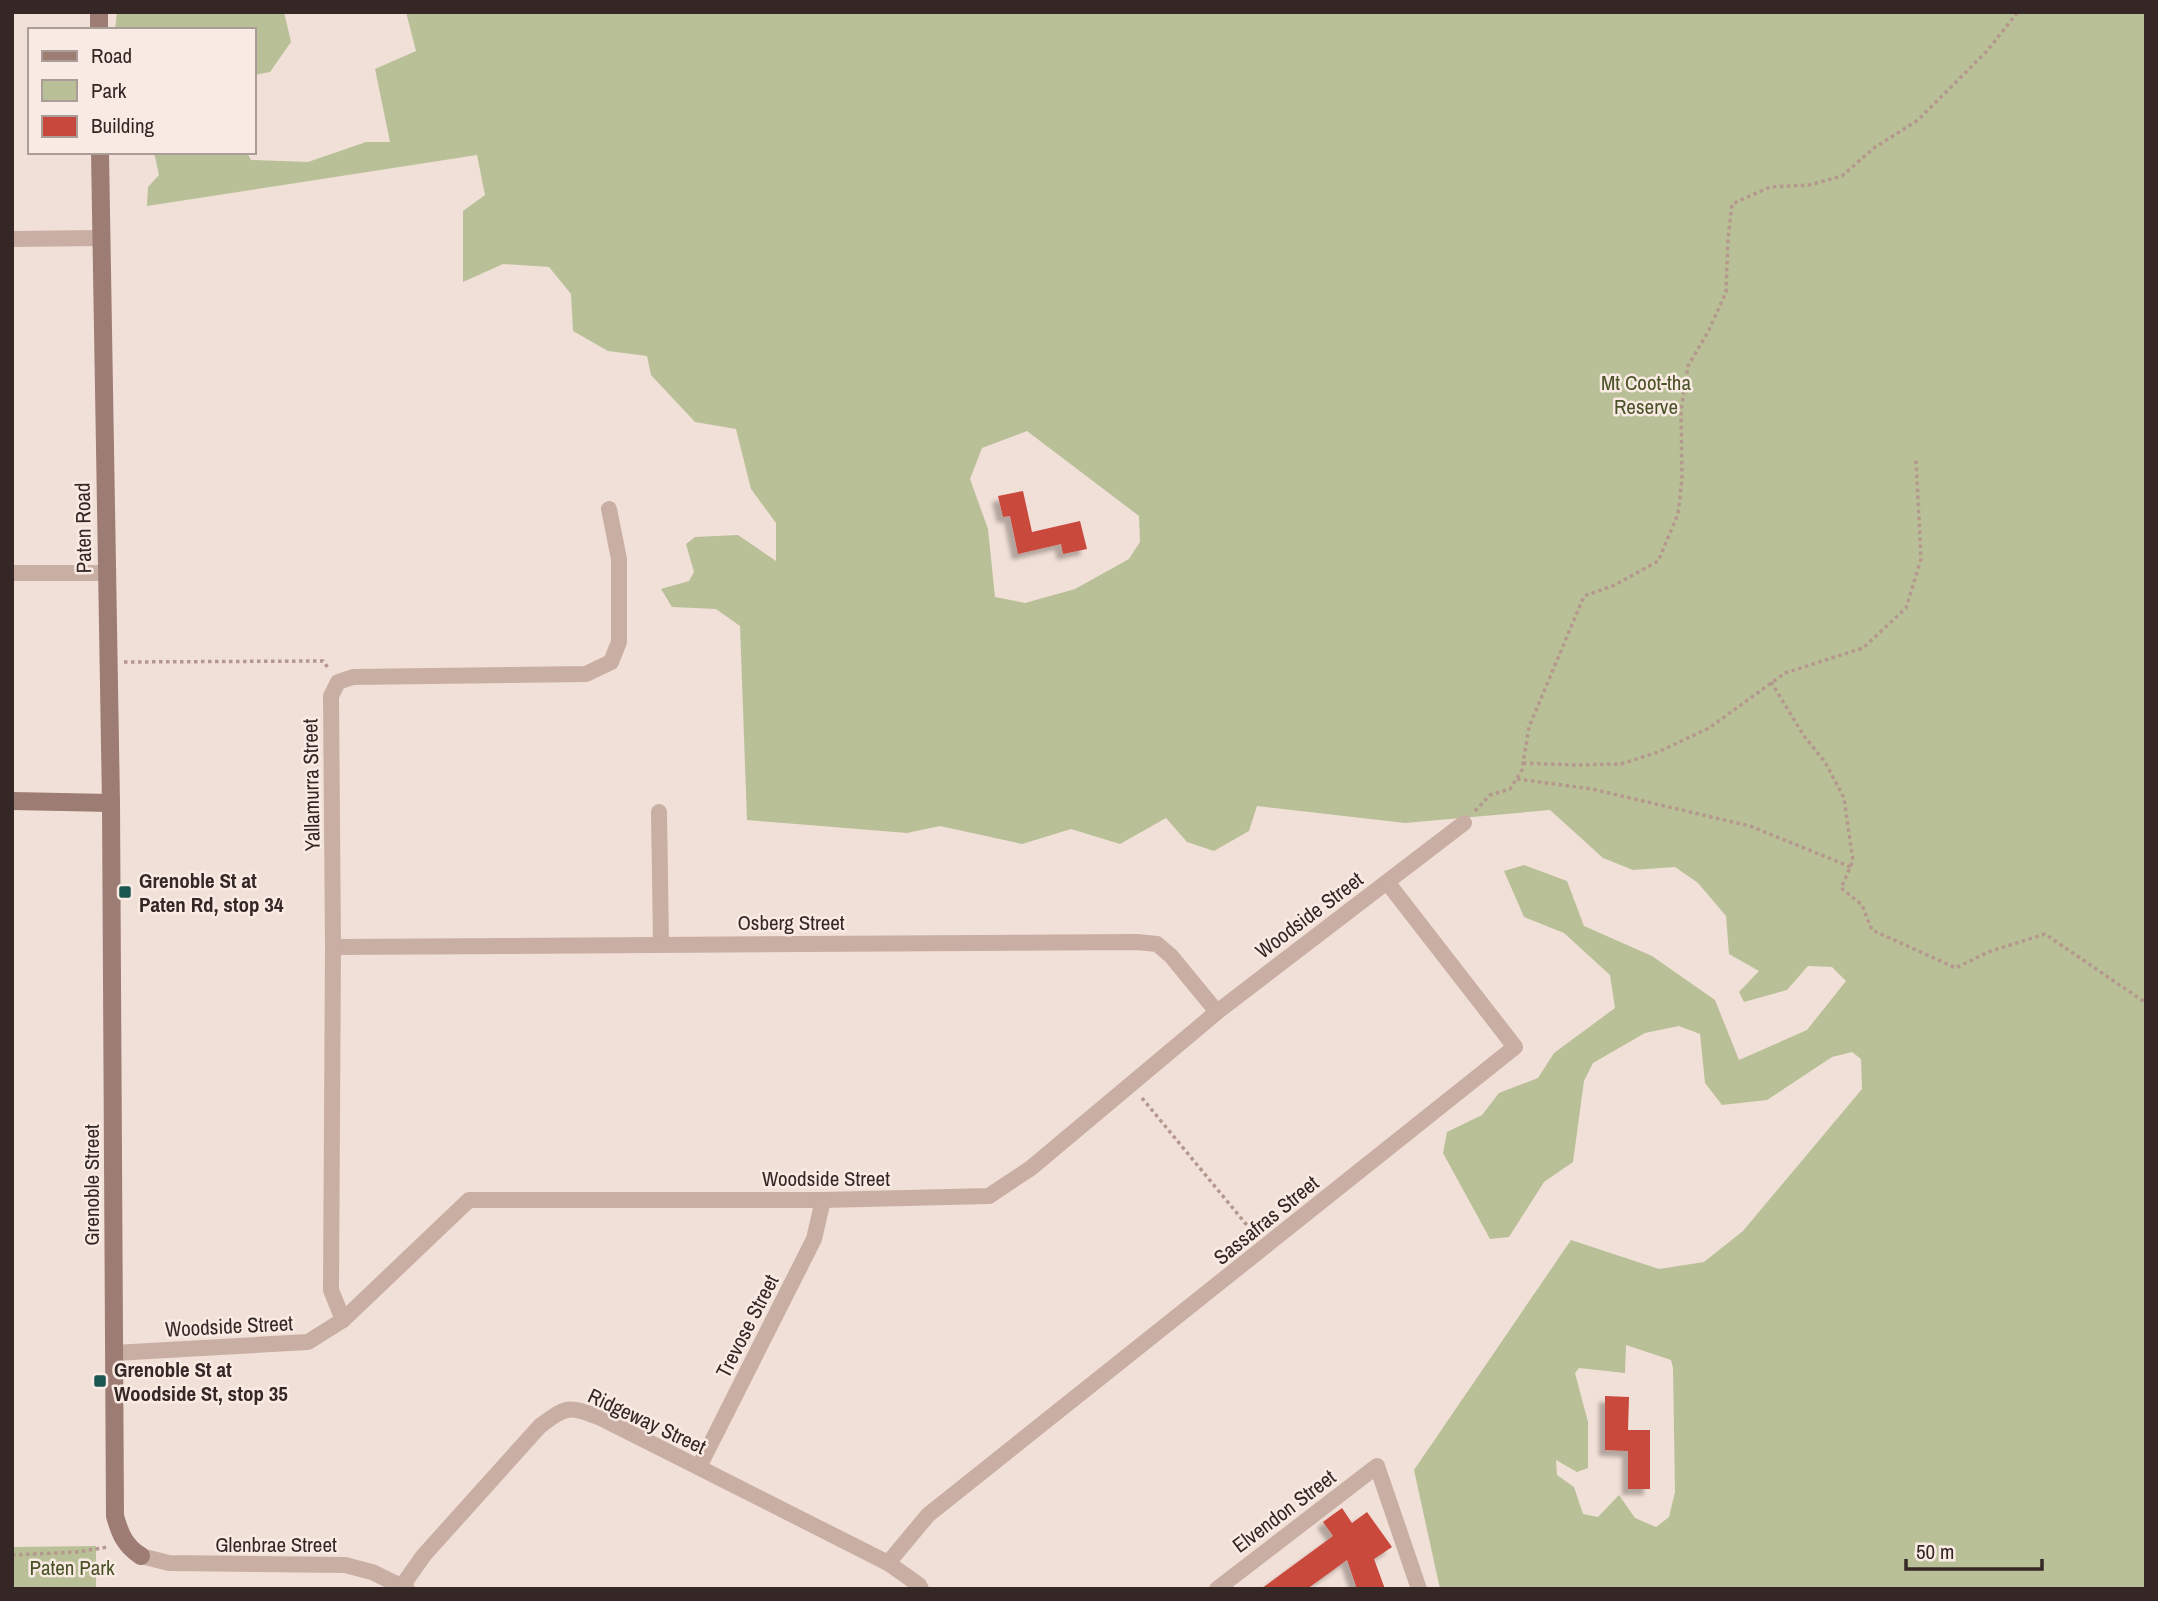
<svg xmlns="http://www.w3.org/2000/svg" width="2158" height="1601" font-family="'Archivo Narrow',sans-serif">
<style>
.green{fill:#b9c097;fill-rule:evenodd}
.building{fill:#c9483d;filter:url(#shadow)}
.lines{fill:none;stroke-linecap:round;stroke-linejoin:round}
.path{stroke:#b5988d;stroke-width:3.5;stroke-dasharray:3.5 3.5;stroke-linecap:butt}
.street{stroke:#c9aea3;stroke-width:16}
.secondary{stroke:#9d7c74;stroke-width:18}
.poi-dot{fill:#1a5650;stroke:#f9ebe3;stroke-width:2.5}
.labels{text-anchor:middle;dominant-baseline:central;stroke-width:5;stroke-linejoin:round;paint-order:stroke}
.park-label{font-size:21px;fill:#4a5228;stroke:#f9ebe3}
.street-label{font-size:21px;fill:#342725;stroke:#f9ebe3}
.poi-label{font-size:21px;font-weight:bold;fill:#342725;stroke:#f9ebe3;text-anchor:start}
</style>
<defs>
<filter id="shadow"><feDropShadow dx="-6" dy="6" stdDeviation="2" flood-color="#0004"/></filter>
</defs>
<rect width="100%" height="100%" fill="#f1e0d7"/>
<g class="green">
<polygon points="117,12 284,12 291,42 270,72 254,75 254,30 115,30"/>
<path d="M 406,12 L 2146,12 L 2146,1589 L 1440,1589 L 1414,1470 L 1571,1240 L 1659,1269 L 1704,1262 L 1743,1231 L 1862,1089 L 1861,1059 L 1852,1052 L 1832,1057 L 1767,1100 L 1722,1105 L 1705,1083 L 1700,1034 L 1679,1026 L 1645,1033 L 1593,1063 L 1584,1081 L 1573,1162 L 1544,1182 L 1509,1237 L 1490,1239 L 1443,1153 L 1447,1132 L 1482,1115 L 1499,1093 L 1538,1078 L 1554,1053 L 1615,1008 L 1610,975 L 1564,933 L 1524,917 L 1504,871 L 1524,865 L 1567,881 L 1584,926 L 1652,956 L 1715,1000 L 1739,1060 L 1807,1030 L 1846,981 L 1832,967 L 1808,966 L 1787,990 L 1744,1002 L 1739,992 L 1759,971 L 1729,954 L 1726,916 L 1698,883 L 1675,867 L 1633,870 L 1603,858 L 1550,810 L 1405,823 L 1257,806 L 1249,831 L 1214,851 L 1187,842 L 1166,818 L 1120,844 L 1071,829 L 1022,844 L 940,826 L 907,833 L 747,820 L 740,626 L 716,609 L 672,607 L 661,589 L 689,581 L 694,572 L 686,544 L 695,537 L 738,535 L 776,561 L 776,523 L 751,489 L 736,429 L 695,422 L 651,375 L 647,356 L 608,351 L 573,331 L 571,294 L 549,267 L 503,264 L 463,282 L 463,211 L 485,195 L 477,155 L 147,206 L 148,187 L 159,175 L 154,152 L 247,152 L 251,160 L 308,162 L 366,142 L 390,142 L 375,69 L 416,51 ZM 1027,431 L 1139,516 L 1140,542 L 1129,559 L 1075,589 L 1025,603 L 995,597 L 988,529 L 970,479 L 982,448 ZM 1626,1345 L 1671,1360 L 1673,1368 L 1675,1492 L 1669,1517 L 1656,1527 L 1635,1518 L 1619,1495 L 1598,1517 L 1583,1514 L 1574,1487 L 1557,1475 L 1556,1460 L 1577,1472 L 1588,1468 L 1588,1422 L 1575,1373 L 1579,1368 L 1625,1373 Z"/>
<polygon points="12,1520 13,1547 96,1546 96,1589 12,1589"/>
</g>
<g class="building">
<polygon points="1023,491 1032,532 1080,521 1087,549 1063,554 1061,544 1018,554 1010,516 1003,517 998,496"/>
<polygon points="1605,1396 1629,1397 1628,1430 1650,1430 1650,1489 1628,1489 1628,1451 1605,1450"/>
<polygon points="1342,1508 1352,1523 1367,1512 1392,1547 1374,1559 1385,1589 1357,1589 1347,1560 1307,1589 1261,1589 1333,1536 1323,1522"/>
</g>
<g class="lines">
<g class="path">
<polyline points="124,662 323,661 329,669"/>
<polyline points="1771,682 1804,736 1825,762 1844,798 1853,861 1841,888 1862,905 1872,930 1956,968 1988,952 2045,934 2146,1003"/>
<polyline points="1523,763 1575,765 1621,764 1658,752 1709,728 1785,673 1863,648 1906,608 1921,559 1916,460"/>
<polyline points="1517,779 1592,789 1750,826 1851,867"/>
<polyline points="1475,811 1490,795 1510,789 1522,770 1529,727 1584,596 1615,585 1658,561 1678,514 1682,479 1681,411 1688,366 1709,330 1726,292 1728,239 1732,204 1770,187 1809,185 1842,176 1874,148 1918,120 1986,52 2018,12"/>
<polyline points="1142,1098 1255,1235"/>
<polyline points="12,1555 77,1552 108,1547"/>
</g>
<g class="street">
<polyline points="12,239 101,238"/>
<polyline points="12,573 106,573"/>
<polyline points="659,812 661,943"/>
<polyline points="333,947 1137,942 1157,944 1171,956 1217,1012"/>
<polyline points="343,1320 331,1290 333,947 331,696 338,682 353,677 586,674 611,662 619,642 619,559 609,509"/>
<polyline points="114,1353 308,1342 343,1320 469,1200 823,1200 989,1196 1031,1168 1217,1012 1464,823"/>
<polyline points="699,1467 814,1239 823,1200"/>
<polyline points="141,1556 169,1563 345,1565 372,1572 407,1589"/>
<polyline points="888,1563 928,1515 1515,1047 1387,882"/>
<path d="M 402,1586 L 424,1555 L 540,1426 C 568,1405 568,1406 601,1418 L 888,1563 L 919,1585 L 921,1589"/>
<polyline points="1217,1589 1377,1466 1419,1589"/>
</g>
<g class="secondary">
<polyline points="99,12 99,30"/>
<path d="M 100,152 L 111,803 L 115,1516 C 120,1534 125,1546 141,1556"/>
<polyline points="12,801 111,803"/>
</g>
</g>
<g class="poi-dot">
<rect x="118" y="885" width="14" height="14" rx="3.5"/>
<rect x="93" y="1374" width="14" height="14" rx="3.5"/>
</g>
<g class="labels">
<g class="park-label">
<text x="1646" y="382">Mt Coot-tha<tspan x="1646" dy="24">Reserve</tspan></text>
<text x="72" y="1567">Paten Park</text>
</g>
<g class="street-label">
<text transform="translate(83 528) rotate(-91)">Paten Road</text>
<text transform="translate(311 785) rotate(-91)">Yallamurra Street</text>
<text transform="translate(1309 915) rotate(-37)">Woodside Street</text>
<text x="791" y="922">Osberg Street</text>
<text x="826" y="1178">Woodside Street</text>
<text transform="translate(91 1185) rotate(-90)">Grenoble Street</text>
<text transform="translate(1266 1220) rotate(-39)">Sassafras Street</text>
<text transform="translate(229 1326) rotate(-3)">Woodside Street</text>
<text transform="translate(747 1326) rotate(-63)">Trevose Street</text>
<text transform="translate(647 1421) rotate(25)">Ridgeway Street</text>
<text transform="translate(1284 1511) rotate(-37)">Elvendon Street</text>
<text x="276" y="1544">Glenbrae Street</text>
</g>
<g class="poi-label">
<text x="139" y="880">Grenoble St at<tspan x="139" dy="24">Paten Rd, stop 34</tspan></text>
<text x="114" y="1369">Grenoble St at<tspan x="114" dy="24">Woodside St, stop 35</tspan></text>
</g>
</g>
<rect width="2158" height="1601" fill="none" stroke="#342725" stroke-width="28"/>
<rect x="28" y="28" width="228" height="126" fill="#f9ebe3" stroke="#aa9d97" stroke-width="2"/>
<rect x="42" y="51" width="35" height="10" fill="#9d7c74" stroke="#aa9d97" stroke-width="2"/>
<text x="91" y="63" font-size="21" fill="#342725">Road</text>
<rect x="42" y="80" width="35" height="21" fill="#b9c097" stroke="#aa9d97" stroke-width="2"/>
<text x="91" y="98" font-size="21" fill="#342725">Park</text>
<rect x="42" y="116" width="35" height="21" fill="#c9483d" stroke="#aa9d97" stroke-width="2"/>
<text x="91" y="133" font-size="21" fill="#342725">Building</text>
<path d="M1906 1559v10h136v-10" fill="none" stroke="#342725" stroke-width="3.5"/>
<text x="1916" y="1559" font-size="21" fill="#342725" stroke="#f9ebe3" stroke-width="5" paint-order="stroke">50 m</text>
</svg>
